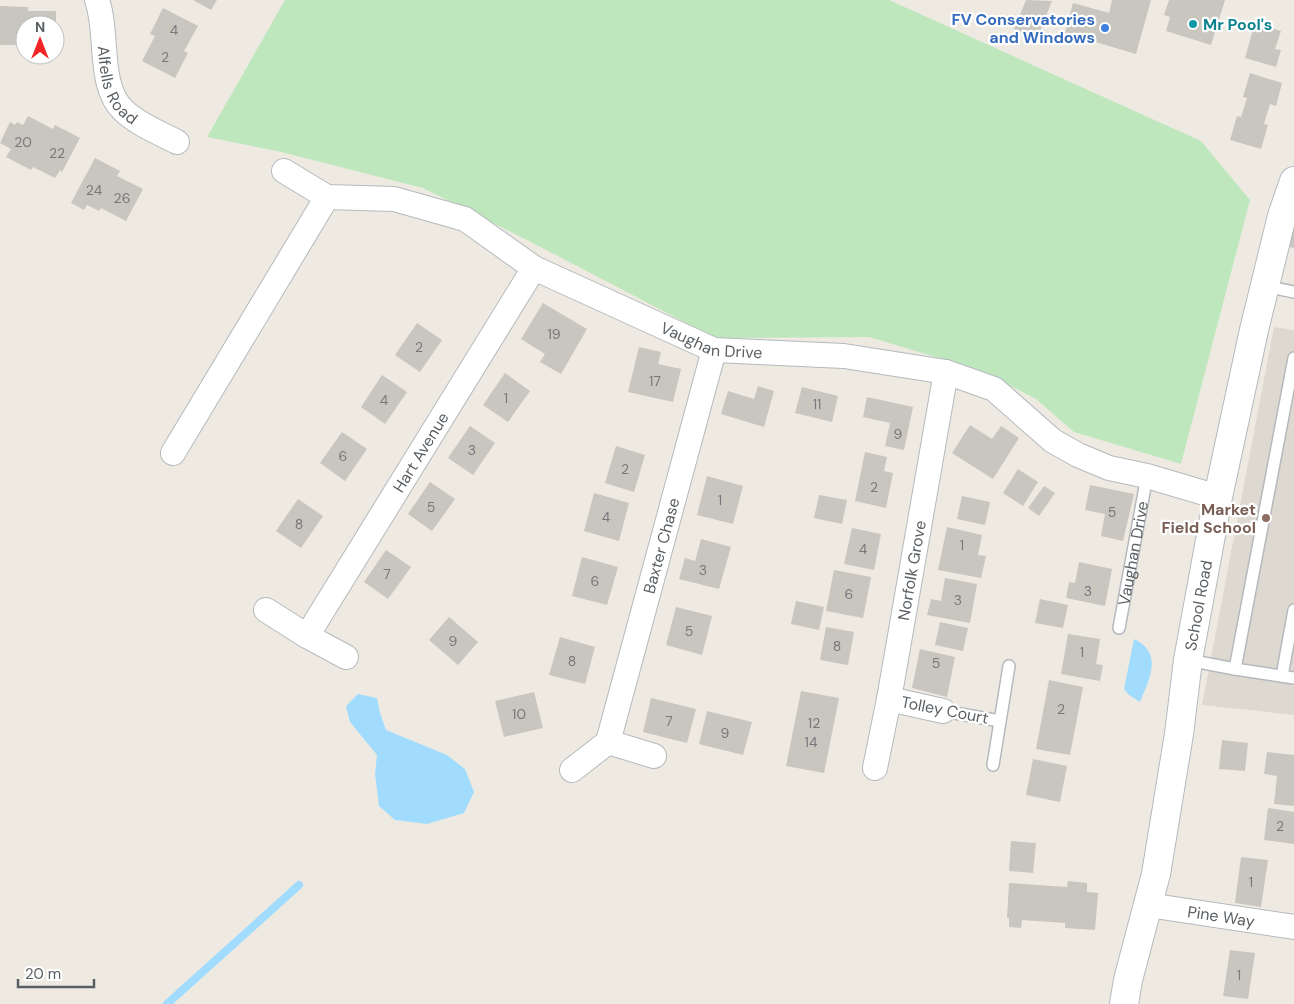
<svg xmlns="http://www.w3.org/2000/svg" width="1294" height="1004" font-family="'DM Sans',sans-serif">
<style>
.education{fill:#ded9d0}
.green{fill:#bfe7bd}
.water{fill:#a1dcff}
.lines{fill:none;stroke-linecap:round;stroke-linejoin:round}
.stream{stroke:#a1dcff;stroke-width:8}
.building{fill:#c9c5bf}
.lane-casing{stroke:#b5b9bd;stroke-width:14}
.street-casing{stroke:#b5b9bd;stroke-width:26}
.secondary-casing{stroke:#b5babf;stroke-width:30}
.lane{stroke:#fff;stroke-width:11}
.street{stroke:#fff;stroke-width:24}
.secondary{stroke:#fff;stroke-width:28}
.culture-dot{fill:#0f9aa8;stroke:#fff;stroke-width:2}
.shop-dot{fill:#3f7fe0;stroke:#fff;stroke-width:2}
.education-dot{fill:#8d6e63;stroke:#fff;stroke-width:2}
.labels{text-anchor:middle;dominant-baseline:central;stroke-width:4.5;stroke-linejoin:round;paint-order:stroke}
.number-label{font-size:14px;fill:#76787a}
.shop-label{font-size:16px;font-weight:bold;fill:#366cbe;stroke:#fff;text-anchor:end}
.culture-label{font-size:16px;font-weight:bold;fill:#0d838f;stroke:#fff;text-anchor:start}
.street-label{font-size:16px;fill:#5a5f63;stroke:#fff}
.education-label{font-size:16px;font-weight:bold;fill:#785e54;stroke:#fff;text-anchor:end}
</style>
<rect width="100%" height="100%" fill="#eeeae2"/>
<polygon class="education" points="1274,327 1294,330 1294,715 1202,705"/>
<polygon class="green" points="285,0 889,0 1201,141 1250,200 1181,464 1074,432 1036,399 979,370 869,337 715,338 529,241 423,188 277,151 207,137"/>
<g class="water">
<path d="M 1134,639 C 1164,653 1149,680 1140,702 L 1129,695 L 1124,689 Z"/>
<polygon points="358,694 377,698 380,713 386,730 447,755 465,769 474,792 464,813 427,824 395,820 379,806 375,774 377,755 350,722 346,706"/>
</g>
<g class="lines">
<polyline class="stream" points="167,1004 299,885"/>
</g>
<g class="building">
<polygon points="193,0 217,0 211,10"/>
<polygon points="1026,0 1052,1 1037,39 1014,29"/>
<polygon points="1112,0 1151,0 1136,54 1065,33 1073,3 1109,13"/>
<polygon points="1169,0 1225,0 1211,45 1166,31 1170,17 1164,15"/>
<polygon points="0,6 28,7 28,11 56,11 56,25 25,25 25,45 0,45"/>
<polygon points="163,8 198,26 184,51 188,53 175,78 142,61 155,36 150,34"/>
<polygon points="1254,26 1265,29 1265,26 1281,31 1275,49 1281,50 1276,67 1245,58"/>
<polygon points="1250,73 1282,83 1276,106 1270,104 1264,124 1268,125 1261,149 1230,140 1237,116 1241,117 1247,98 1243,97"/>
<polygon points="28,116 53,129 55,125 80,138 62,172 60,170 55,178 33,167 31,170 6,157 11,149 0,143 10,122 15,125 17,122 23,125"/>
<polygon points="95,158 120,171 117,176 143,189 126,221 101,208 99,211 87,205 84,210 71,203"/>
<polygon points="1294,215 1294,248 1285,246"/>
<polygon points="543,303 587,329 561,374 540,362 545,354 521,339"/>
<polygon points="417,323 442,340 420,372 395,355"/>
<polygon points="639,347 661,352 658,364 681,369 673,402 628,392"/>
<polygon points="505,373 530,391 508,422 483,405"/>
<polygon points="382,375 407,392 385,424 361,407"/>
<polygon points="758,386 774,391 764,427 721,414 728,391 754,399"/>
<polygon points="802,387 838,396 832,422 795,413"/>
<polygon points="867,397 913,407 904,450 885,446 890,423 863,417"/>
<polygon points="970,425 992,439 1001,426 1019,438 993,479 952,453"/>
<polygon points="470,426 495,443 473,475 448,458"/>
<polygon points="342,432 367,449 345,481 320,463"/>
<polygon points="616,446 645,455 634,492 605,483"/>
<polygon points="865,452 887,457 884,471 893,473 886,508 855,501"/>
<polygon points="1018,469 1038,482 1023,506 1003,493"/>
<polygon points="707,476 743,486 733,524 697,515"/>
<polygon points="430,482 455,499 432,531 408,514"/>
<polygon points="1090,485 1134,494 1123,541 1101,536 1105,514 1085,510"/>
<polygon points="1044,486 1055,493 1039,516 1028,508"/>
<polygon points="594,493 629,503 619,541 584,531"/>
<polygon points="819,495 847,500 842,524 814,518"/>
<polygon points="962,496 990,502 985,525 957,519"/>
<polygon points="298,499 323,516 301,548 276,531"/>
<polygon points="947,527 982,535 978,555 986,556 981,578 938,570"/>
<polygon points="852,528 881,534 874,570 844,564"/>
<polygon points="701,539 731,547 719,589 679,579 685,558 695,561"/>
<polygon points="386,550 411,567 388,599 364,582"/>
<polygon points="582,557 618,567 607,605 572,596"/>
<polygon points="1079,562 1112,569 1105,606 1066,598 1069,582 1075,583"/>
<polygon points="834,570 871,577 863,618 826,611"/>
<polygon points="945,578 977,584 970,623 927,615 931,599 941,601"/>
<polygon points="1040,599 1068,605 1063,628 1035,623"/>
<polygon points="796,601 824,607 819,630 791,624"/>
<polygon points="676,607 712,616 702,655 666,645"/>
<polygon points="449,617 478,642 458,665 429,640"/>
<polygon points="940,622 968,628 963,651 935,645"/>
<polygon points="826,627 854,632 848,665 820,660"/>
<polygon points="1068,634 1100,639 1096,664 1103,665 1100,681 1061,674"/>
<polygon points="560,637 595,647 585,684 549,675"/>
<polygon points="920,649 955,657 947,697 912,688"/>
<polygon points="1049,680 1083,687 1070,755 1036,749"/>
<polygon points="801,691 839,698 824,773 786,766"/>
<polygon points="534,692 543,728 504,737 495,701"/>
<polygon points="651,698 696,709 687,743 643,732"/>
<polygon points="707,711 752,722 743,755 699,744"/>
<polygon points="1222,740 1248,743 1245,771 1219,769"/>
<polygon points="1267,752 1294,755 1294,806 1274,804 1277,776 1264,774"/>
<polygon points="1033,759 1067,766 1060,802 1026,795"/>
<polygon points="1268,808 1294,812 1294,844 1264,840"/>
<polygon points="1011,841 1036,843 1033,873 1009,871"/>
<polygon points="1241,857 1268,860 1261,907 1235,903"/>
<polygon points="1068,881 1087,883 1087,892 1098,893 1095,930 1065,928 1065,923 1022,920 1021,928 1009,927 1009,918 1007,918 1009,883 1067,887"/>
<polygon points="1230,950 1255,953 1248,999 1223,996"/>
</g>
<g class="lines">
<g class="lane-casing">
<g id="lane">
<polyline points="1265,286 1294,292"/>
<path id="s1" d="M 1119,628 L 1147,476"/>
<polyline points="1188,660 1235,669 1294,678"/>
<polyline points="1235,669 1294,358"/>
<polyline points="1282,676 1294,610"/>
<polyline points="943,711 1000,721"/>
<polyline points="993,765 1009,666"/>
</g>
</g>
<g class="street-casing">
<g id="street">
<path id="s2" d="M 97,0 C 109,34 97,86 124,111 C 139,125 160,133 177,142"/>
<path id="s3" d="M 284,171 L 327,197 L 394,199 L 465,219 L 534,268 L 714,350 L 844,356 L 946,372 L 994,389 L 1053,441 L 1078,455 L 1109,468 L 1147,476 L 1218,497"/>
<polyline points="173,453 327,197"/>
<polyline points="266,610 307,636 346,657"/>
<path id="s4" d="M 307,636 L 534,268"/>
<polyline points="889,699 943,711"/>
<polyline points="608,742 654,756"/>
<path id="s5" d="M 875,768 L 889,699 L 946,372"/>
<path id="s6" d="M 572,770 L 608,742 L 714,350"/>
<path id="s7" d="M 1148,905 L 1294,927"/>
</g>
</g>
<g class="secondary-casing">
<g id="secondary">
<path id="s8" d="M 1124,1004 L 1128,980 L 1156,874 L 1179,734 L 1188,660 L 1218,497 L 1254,330 L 1282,216 L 1294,181"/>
</g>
</g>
<use href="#lane" class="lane"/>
<use href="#street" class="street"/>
<use href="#secondary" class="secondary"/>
</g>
<circle class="culture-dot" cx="1193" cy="24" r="5"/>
<circle class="shop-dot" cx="1105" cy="28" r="5"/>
<circle class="education-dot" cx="1266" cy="518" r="5"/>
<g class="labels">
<g class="number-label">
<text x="174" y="30">4</text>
<text x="165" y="57">2</text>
<text x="23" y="142">20</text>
<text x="57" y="153">22</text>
<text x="94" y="190">24</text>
<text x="122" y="198">26</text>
<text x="554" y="334">19</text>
<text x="419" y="347">2</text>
<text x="655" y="381">17</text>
<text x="506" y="398">1</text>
<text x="384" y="400">4</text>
<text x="817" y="404">11</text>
<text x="898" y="434">9</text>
<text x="472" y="450">3</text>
<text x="343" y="456">6</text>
<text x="625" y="469">2</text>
<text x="874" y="487">2</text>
<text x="720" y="500">1</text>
<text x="431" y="507">5</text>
<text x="1112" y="512">5</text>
<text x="606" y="517">4</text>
<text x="299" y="524">8</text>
<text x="962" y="545">1</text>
<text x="863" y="549">4</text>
<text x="703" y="570">3</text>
<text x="387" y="574">7</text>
<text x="595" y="581">6</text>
<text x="1088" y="591">3</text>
<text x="849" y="594">6</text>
<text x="958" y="600">3</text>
<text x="689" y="631">5</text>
<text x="453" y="641">9</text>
<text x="837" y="646">8</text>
<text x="1082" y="652">1</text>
<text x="572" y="661">8</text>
<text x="936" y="663">5</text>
<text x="1061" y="709">2</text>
<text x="519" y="714">10</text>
<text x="669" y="721">7</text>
<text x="814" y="723">12</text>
<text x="725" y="733">9</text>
<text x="811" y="742">14</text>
<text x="1280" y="826">2</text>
<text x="1251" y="882">1</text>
<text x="1239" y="975">1</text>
</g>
<g class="shop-label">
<text x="1095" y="19">FV Conservatories<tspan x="1095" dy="18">and Windows</tspan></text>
</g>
<g class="culture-label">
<text x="1203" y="24">Mr Pool's</text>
</g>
<g class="street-label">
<text stroke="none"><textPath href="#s2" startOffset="89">Alfells Road</textPath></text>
<text stroke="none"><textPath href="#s3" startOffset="469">Vaughan Drive</textPath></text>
<text stroke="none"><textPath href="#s4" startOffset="216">Hart Avenue</textPath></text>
<text stroke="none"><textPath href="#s6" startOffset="249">Baxter Chase</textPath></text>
<text stroke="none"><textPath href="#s1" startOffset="76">Vaughan Drive</textPath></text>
<text stroke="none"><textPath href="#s5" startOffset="201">Norfolk Grove</textPath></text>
<text stroke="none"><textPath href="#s8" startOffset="406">School Road</textPath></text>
<text transform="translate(945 710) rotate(11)">Tolley Court</text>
<text stroke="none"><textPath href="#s7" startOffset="74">Pine Way</textPath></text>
</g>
<g class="education-label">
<text x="1256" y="509">Market<tspan x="1256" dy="18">Field School</tspan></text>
</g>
</g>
<g transform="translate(40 40)"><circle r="24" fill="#ffffff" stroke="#bdbfc1"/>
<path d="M0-4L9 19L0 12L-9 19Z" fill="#f12624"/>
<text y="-8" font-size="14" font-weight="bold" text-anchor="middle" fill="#5a5f63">N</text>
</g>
<path d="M18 979v8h76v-8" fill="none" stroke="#5a5f63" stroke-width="2.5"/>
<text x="25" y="979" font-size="15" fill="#5a5f63" stroke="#ffffff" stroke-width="4" paint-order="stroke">20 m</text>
</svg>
